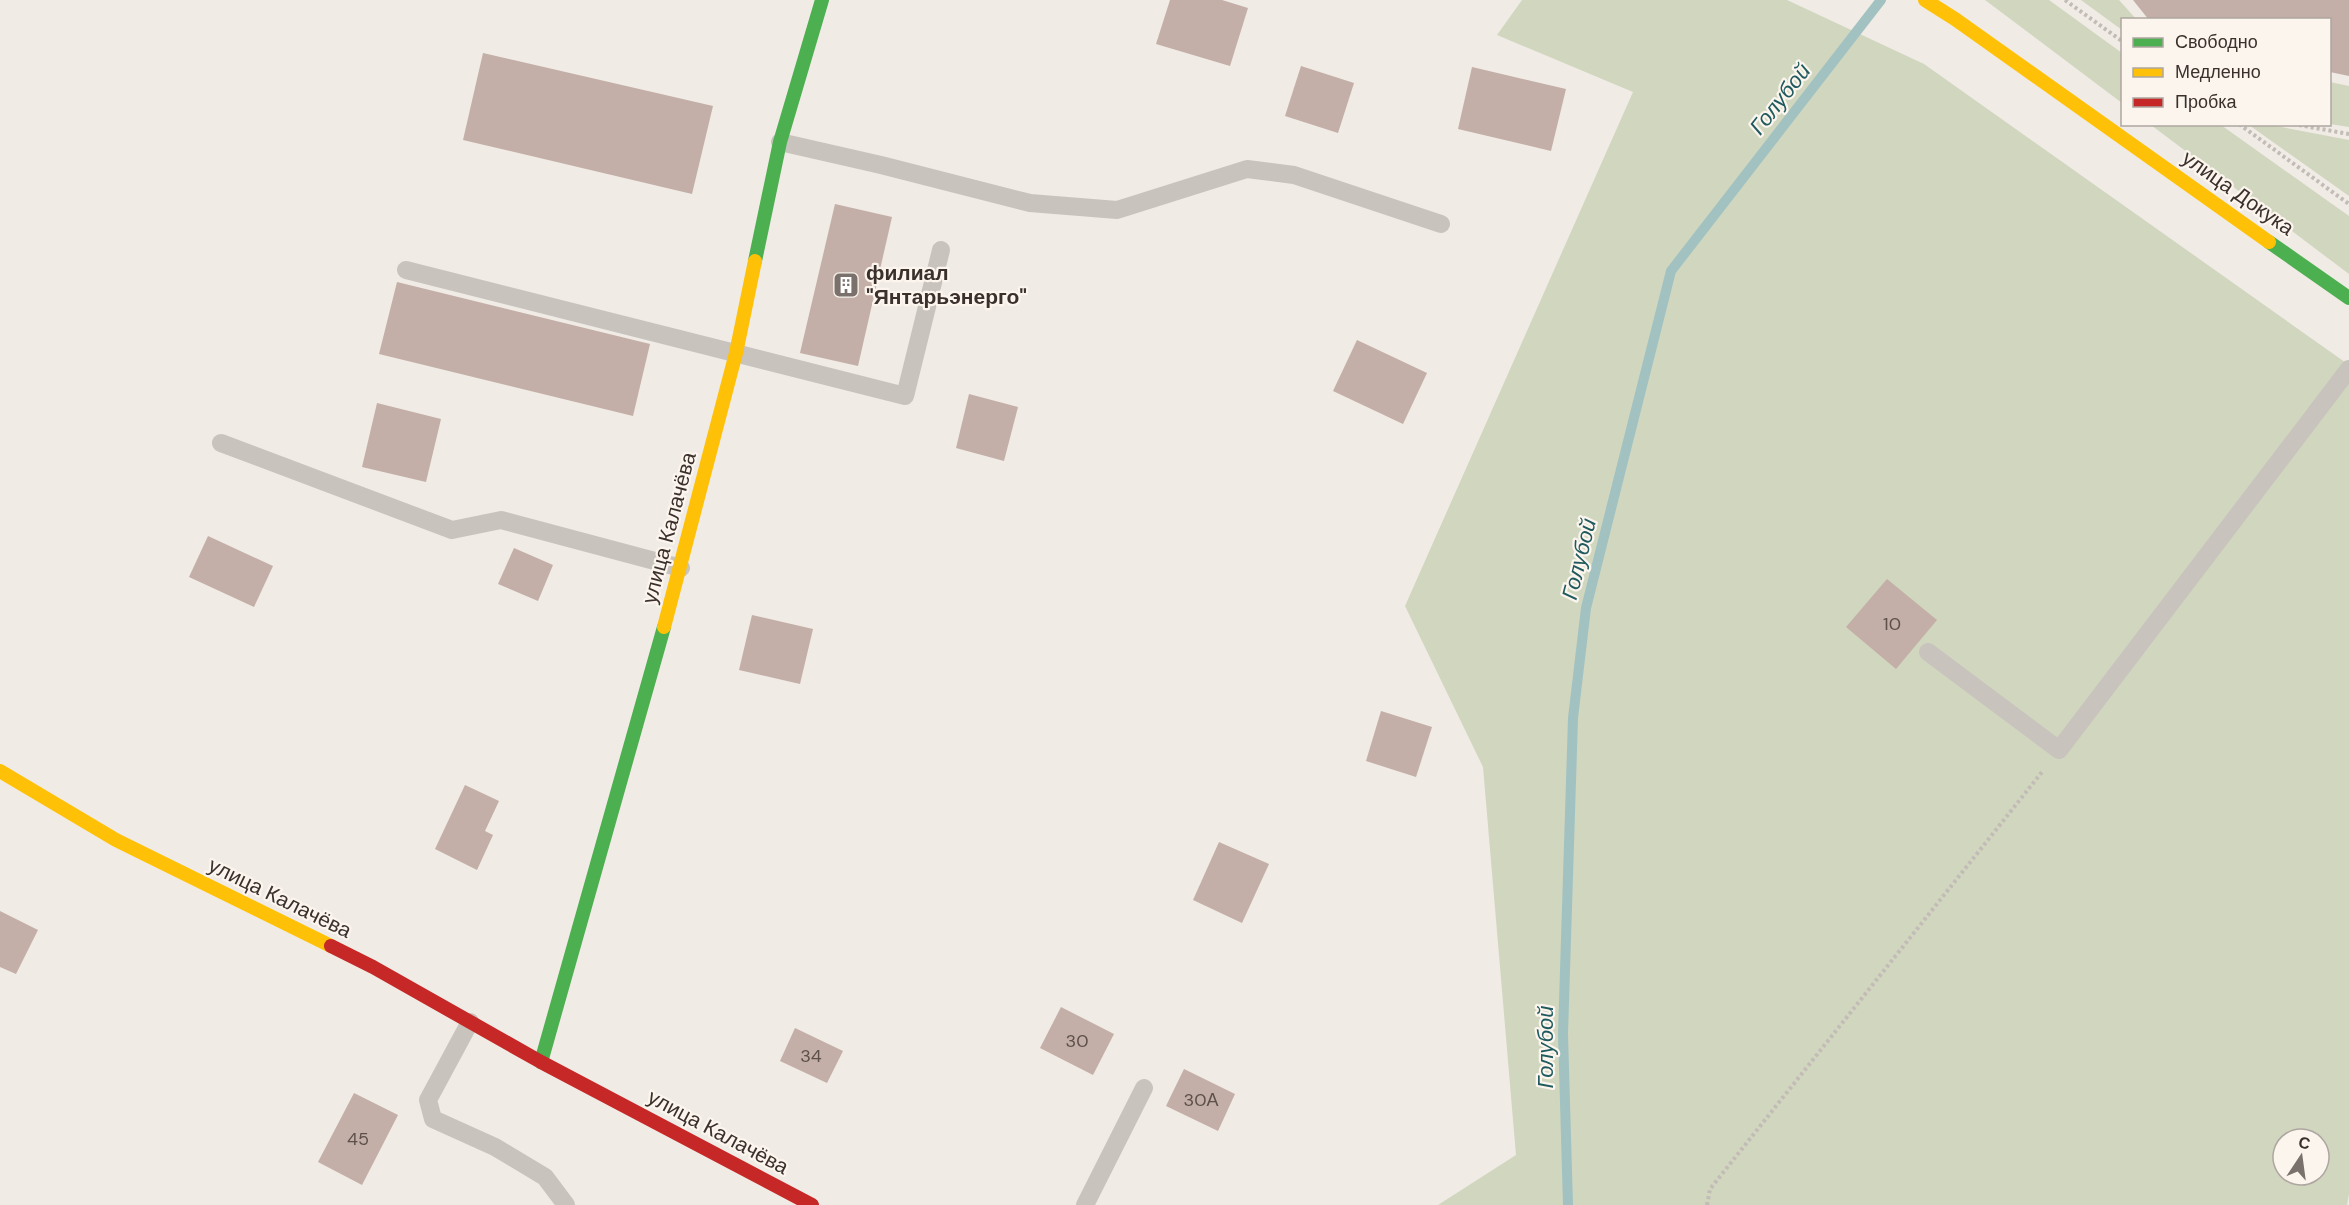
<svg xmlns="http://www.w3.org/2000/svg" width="2349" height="1205" font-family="'DM Sans',sans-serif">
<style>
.green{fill:#d1d6bf;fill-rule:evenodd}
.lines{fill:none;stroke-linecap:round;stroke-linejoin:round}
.stream{stroke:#a1c2c1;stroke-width:10}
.building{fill:#c3afa7}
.path{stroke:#c2bbb6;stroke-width:4;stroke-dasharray:3 3;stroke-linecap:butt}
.lane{stroke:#c9c3be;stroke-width:18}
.fast{stroke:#4caf50;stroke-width:14}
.slow{stroke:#ffc107;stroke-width:14}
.jam{stroke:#c62828;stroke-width:14}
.labels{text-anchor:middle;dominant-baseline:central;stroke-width:4.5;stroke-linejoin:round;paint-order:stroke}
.number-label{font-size:18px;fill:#5d504a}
.street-label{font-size:21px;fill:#3b302b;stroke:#fbf5ee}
.poi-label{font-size:21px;font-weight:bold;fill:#3b302b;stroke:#fbf5ee;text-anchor:start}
.water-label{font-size:22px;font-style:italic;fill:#1f5a5e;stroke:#fbf5ee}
</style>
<rect width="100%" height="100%" fill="#f0ebe5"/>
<g class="green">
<path d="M 1522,0 L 1787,0 L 1924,64 L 2349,365 L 2349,1194 L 2347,1205 L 1438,1205 L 1516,1155 L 1483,767 L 1405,606 L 1633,92 L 1497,35 ZM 2283,1139 L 2319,1139 L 2319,1175 L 2283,1175 Z"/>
<polygon points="1985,0 2049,0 2122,53 2122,103"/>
<polygon points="2081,0 2119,0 2136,19 2122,20 2122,30"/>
<polygon points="2330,82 2349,86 2349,127 2330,124"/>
<polygon points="2151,125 2221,125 2349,216 2349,274"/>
<polygon points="2249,125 2271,125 2349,140 2349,196"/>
</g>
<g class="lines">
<polyline class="stream" points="1568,1205 1563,1034 1573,718 1586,608 1671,271 1881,0"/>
</g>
<g class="building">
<polygon points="1170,0 1222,0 1248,8 1230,66 1156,44"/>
<polygon points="2133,0 2349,0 2349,76 2330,72 2330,20 2149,20"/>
<polygon points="483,53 713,106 692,194 463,140"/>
<polygon points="1301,66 1354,83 1338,133 1285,116"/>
<polygon points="1472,67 1566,89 1551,151 1458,129"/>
<polygon points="835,204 892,217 858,366 800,353"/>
<polygon points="397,282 650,344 633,416 379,354"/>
<polygon points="1357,340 1427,373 1403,424 1333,391"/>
<polygon points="969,394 1018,407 1004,461 956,448"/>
<polygon points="377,403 441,419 426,482 362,467"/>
<polygon points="208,536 273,566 254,607 189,577"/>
<polygon points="514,548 553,565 538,601 498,584"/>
<polygon points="1887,579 1937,620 1896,669 1846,627"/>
<polygon points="752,615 813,629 800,684 739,670"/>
<polygon points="1381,711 1432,727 1416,777 1366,761"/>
<polygon points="465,785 499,801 485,831 493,835 477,870 435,849"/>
<polygon points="1219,842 1269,864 1242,923 1193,900"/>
<polygon points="0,911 38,930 16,974 0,967"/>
<polygon points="1061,1007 1114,1034 1093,1075 1040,1048"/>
<polygon points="795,1028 843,1051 827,1083 780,1061"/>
<polygon points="1184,1069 1235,1094 1218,1131 1166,1106"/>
<polygon points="354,1093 398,1115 362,1185 318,1162"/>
</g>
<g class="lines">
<g class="path">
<polyline points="2065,0 2122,41"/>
<polyline points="2239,124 2349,204"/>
<polyline points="2293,124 2349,134"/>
<polyline points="1707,1205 1710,1189 2042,772"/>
</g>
<g class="lane">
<polyline points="780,142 881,165 1030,203 1117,210 1247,169 1294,175 1441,224"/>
<polyline points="406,270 905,396 941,250"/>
<polyline points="221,443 452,530 501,520 681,568"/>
<polyline points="1928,652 2059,750 2349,369"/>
<polyline points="470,1022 428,1100 433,1119 495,1147 545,1177 566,1205"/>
<polyline points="1085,1205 1144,1088"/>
</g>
<g class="fast">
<polyline points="2269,242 2349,298"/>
<polyline points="755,261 780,142 822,0"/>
<polyline points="541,1062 664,627"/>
</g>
<g class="slow">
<polyline points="1925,0 1955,19 2269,242"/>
<polyline points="664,627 736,353 755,261"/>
<polyline points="0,771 116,840 331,946"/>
</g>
<polyline class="jam" points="331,946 373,967 541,1062 812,1205"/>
</g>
<defs>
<g id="building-square" transform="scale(1.35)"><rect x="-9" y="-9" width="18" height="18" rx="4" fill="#7a716c" stroke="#fbf5ee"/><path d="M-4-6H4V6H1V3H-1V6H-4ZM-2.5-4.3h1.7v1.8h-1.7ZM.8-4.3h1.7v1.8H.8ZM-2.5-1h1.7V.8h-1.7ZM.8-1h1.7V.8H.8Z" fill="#fff"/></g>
</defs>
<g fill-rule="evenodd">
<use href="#building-square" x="846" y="285"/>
</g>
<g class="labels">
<g class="number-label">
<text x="1892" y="624">10</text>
<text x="1077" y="1041">30</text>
<text x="811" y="1056">34</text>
<text x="1201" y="1100">30А</text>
<text x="358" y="1139">45</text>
</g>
<g class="street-label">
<text transform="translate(2238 193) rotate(35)">улица Докука</text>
<text transform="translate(669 528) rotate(-75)">улица Калачёва</text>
<text transform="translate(280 898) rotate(26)">улица Калачёва</text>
<text transform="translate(718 1132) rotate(28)">улица Калачёва</text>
</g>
<g class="poi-label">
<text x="866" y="273">филиал<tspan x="866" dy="24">"Янтарьэнерго"</tspan></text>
</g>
<g class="water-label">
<text transform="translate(1780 99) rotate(-52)">Голубой</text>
<text transform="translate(1579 559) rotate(-76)">Голубой</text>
<text transform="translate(1545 1047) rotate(-90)">Голубой</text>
</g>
</g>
<rect x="2121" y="18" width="210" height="108" fill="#fbf5ee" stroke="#aea6a0" stroke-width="1.5"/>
<rect x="2133" y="38" width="30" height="9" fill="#4caf50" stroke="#aea6a0" stroke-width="1.5"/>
<text x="2175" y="48" font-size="18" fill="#3b302b">Свободно</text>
<rect x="2133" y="68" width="30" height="9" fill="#ffc107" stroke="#aea6a0" stroke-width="1.5"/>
<text x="2175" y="78" font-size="18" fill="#3b302b">Медленно</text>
<rect x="2133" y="98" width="30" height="9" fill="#c62828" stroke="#aea6a0" stroke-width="1.5"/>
<text x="2175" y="108" font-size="18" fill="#3b302b">Пробка</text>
<g transform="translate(2301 1157) rotate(13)"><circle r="28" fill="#fbf5ee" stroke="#aea6a0" stroke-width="1.5"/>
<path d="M0-4.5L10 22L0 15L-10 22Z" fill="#7a716c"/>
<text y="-9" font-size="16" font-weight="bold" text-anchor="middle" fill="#3b302b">С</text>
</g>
</svg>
